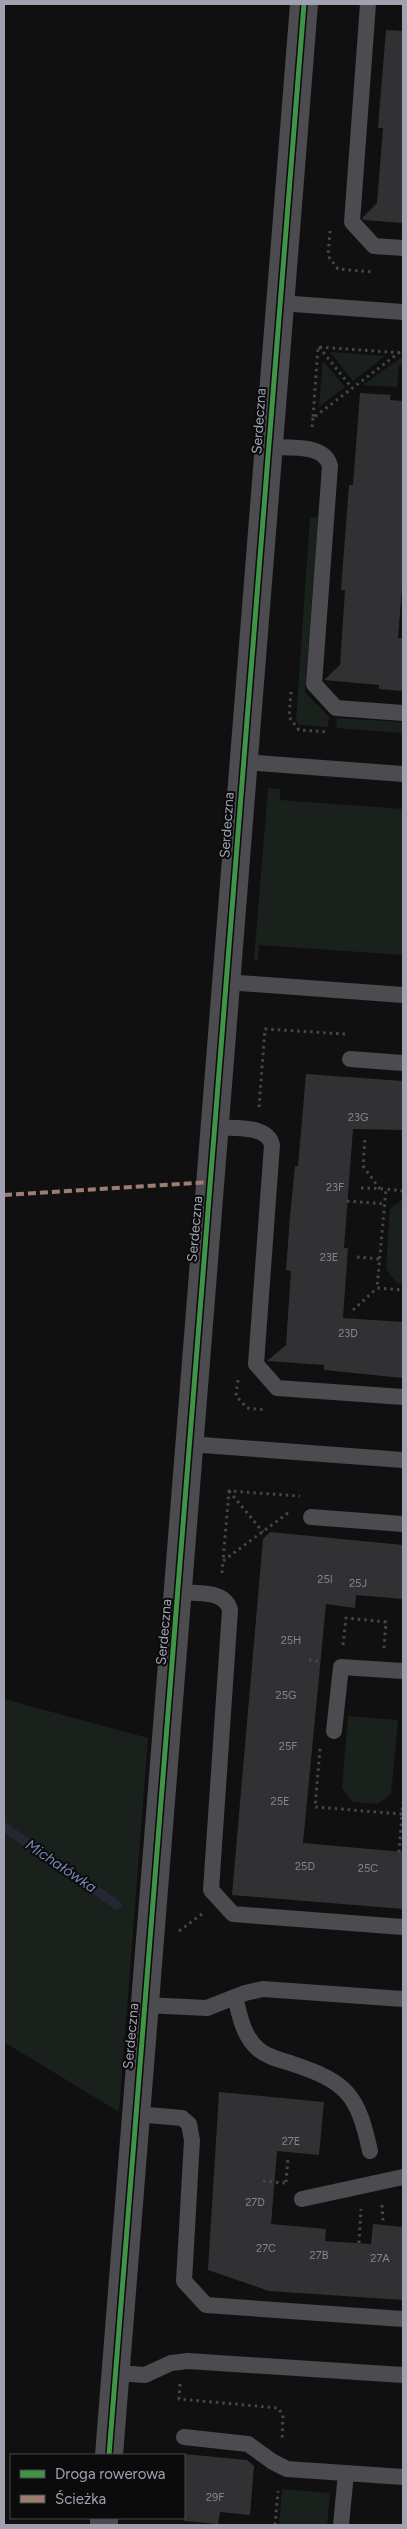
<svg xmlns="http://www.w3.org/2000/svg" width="407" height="2529" font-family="Figtree,sans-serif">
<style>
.green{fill:#1a211d}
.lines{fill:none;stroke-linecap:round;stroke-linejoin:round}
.stream{stroke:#252832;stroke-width:9}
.building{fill:#313134}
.path{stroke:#46464b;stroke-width:3;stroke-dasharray:2.5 4;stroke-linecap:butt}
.service{stroke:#4b4b50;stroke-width:16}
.minor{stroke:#4b4b50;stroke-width:28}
.quiet{stroke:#9b7d72;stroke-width:4;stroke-dasharray:8 4;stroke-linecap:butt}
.cycleway-casing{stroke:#0b0b0c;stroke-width:8}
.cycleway{stroke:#419447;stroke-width:5}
.labels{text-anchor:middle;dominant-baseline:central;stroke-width:4;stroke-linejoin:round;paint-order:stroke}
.number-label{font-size:11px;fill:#858592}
.street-label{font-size:14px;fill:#a1a1b2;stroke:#0b0b0c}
.water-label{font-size:15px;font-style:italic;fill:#7884ae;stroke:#0b0b0c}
</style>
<rect width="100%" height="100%" fill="#101011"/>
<g class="green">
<polygon points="330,352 385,356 353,381"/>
<polygon points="402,357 403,365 399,365 397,387 363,385"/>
<polygon points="323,361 345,387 319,407"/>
<polygon points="310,517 318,518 305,692 329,717 328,727 299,725 296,720"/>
<polygon points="337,718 403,722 403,733 336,728"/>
<polygon points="268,788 280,789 280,800 403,809 403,955 259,945 258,960 254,960"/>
<polygon points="403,1199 403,1284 397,1283 386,1269 390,1209"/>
<polygon points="4,1699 148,1738 119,2112 4,2042"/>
<polygon points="348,1716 398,1720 391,1794 377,1804 353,1802 342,1788"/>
<polygon points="282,2489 330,2493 327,2525 279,2525"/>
</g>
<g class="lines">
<polyline class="stream" points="4,1827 117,1905"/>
</g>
<g class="building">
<polygon points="386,30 403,31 403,223 364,220 362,218 377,203 383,128 378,128"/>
<polygon points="360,393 391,395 390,400 403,401 403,575 398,638 403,638 403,691 379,689 379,685 324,680 340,665 345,590 341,590 349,485 353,485"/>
<polygon points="306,1074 403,1081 403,1130 353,1129 344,1248 348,1248 343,1318 403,1322 403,1378 324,1370 324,1365 267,1361 286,1345 291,1271 286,1270 290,1216 295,1166 298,1166"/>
<polygon points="270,1532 403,1545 403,1599 356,1595 355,1608 326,1604 303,1843 403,1852 403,1909 232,1895 263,1539"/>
<polygon points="219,2092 324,2102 319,2155 277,2151 271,2224 326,2229 325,2241 371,2244 373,2224 403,2227 403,2300 269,2291 208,2270"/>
<polygon points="184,2454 247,2460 254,2466 250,2515 220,2512 218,2524 184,2521"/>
</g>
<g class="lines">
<g class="path">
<polyline points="330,231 328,256 338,269 373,272"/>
<polyline points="319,347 352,388"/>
<polyline points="400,352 313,418 318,347 403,353"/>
<polyline points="312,427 313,418"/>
<polyline points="402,520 403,520"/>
<polyline points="291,692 289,717 299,730 329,732"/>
<polyline points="259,1107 265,1029 345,1034"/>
<polyline points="365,1140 363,1166 380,1189"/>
<polyline points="361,1188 386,1189"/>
<polyline points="403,1191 386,1189 377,1288 403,1290"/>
<polyline points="347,1201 384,1204"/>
<polyline points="357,1257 380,1259"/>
<polyline points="353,1310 377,1288"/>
<polyline points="238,1380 236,1396 247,1408 266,1410"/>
<polyline points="229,1491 263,1532"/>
<polyline points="288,1513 223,1561 229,1491 300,1496"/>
<polyline points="222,1573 223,1561"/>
<polyline points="343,1645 346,1618 386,1622 384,1648"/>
<polyline points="309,1660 318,1661"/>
<polyline points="320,1749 315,1807 402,1814 403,1802"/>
<polyline points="399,1852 402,1814"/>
<polyline points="179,1931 202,1914"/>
<polyline points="263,2181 285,2183"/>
<polyline points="286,2182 288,2158"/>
<polyline points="382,2205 383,2221"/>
<polyline points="359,2243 361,2209"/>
<polyline points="180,2384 179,2399 278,2408 283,2415 282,2440"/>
<polyline points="275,2525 278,2491"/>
</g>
<g class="service">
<polyline points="368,4 352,222 374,246 403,248"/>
<polyline points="280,303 403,312"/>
<path d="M 269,447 C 287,448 325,443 330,466 L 314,684 L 336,708 L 403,713"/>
<polyline points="243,762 403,774"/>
<polyline points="226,982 403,995"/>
<polyline points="350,1059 403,1063"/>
<path d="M 215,1127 C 232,1129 267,1124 272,1145 L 256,1364 L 277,1388 L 403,1397"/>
<polyline points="189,1444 403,1460"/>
<polyline points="311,1517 403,1524"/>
<path d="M 178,1592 C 196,1594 225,1589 230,1610 L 211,1890 L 233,1914 L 403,1927"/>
<polyline points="334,1731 341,1667 403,1671"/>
<path d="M 235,1997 C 240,2016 243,2036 258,2049 C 267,2057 281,2060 293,2064 C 348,2082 358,2096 370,2151"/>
<polyline points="145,2005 207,2008 245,1993 263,1989 403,1999"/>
<polyline points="136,2114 182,2118 189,2124 192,2140 184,2281 206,2305 403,2319"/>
<polyline points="302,2199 403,2177"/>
<polyline points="116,2373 145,2375 171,2363 188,2361 403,2375"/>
<polyline points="184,2437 248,2444 273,2462 287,2469 403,2477"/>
<polyline points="341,2525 346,2473"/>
</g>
<g class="minor">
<polyline points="109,2455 304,4"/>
<polyline points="104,2525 104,2518"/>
</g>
<polyline class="quiet" points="4,1195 210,1182"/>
<g class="cycleway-casing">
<polyline id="cycleway" points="109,2455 304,4"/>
</g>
<use href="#cycleway" class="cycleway"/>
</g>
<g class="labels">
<g class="number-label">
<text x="358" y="1117">23G</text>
<text x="335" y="1187">23F</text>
<text x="329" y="1257">23E</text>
<text x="348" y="1333">23D</text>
<text x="325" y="1579">25I</text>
<text x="358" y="1583">25J</text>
<text x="291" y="1640">25H</text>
<text x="286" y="1695">25G</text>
<text x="288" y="1746">25F</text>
<text x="280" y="1801">25E</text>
<text x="305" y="1866">25D</text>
<text x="368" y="1868">25C</text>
<text x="291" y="2141">27E</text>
<text x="255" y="2202">27D</text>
<text x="266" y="2248">27C</text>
<text x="319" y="2255">27B</text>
<text x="380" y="2258">27A</text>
<text x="215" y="2497">29F</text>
</g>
<g class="street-label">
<text transform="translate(259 421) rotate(-86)">Serdeczna</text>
<text transform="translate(227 825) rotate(-86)">Serdeczna</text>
<text transform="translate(195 1229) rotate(-85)">Serdeczna</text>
<text transform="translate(164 1632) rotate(-85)">Serdeczna</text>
<text transform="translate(131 2036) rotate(-85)">Serdeczna</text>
</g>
<g class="water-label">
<text transform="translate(61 1866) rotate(34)">Michałówka</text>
</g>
</g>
<rect width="407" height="2529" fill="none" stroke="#a1a1b2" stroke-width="10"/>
<rect x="10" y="2454" width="175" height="65" fill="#0b0b0c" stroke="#47474e"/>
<rect x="20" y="2470" width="25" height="8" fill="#419447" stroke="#47474e"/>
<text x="55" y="2479" font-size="15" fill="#a1a1b2">Droga rowerowa</text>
<rect x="20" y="2495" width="25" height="8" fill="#9b7d72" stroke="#47474e"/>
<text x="55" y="2504" font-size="15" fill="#a1a1b2">Ścieżka</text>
</svg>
